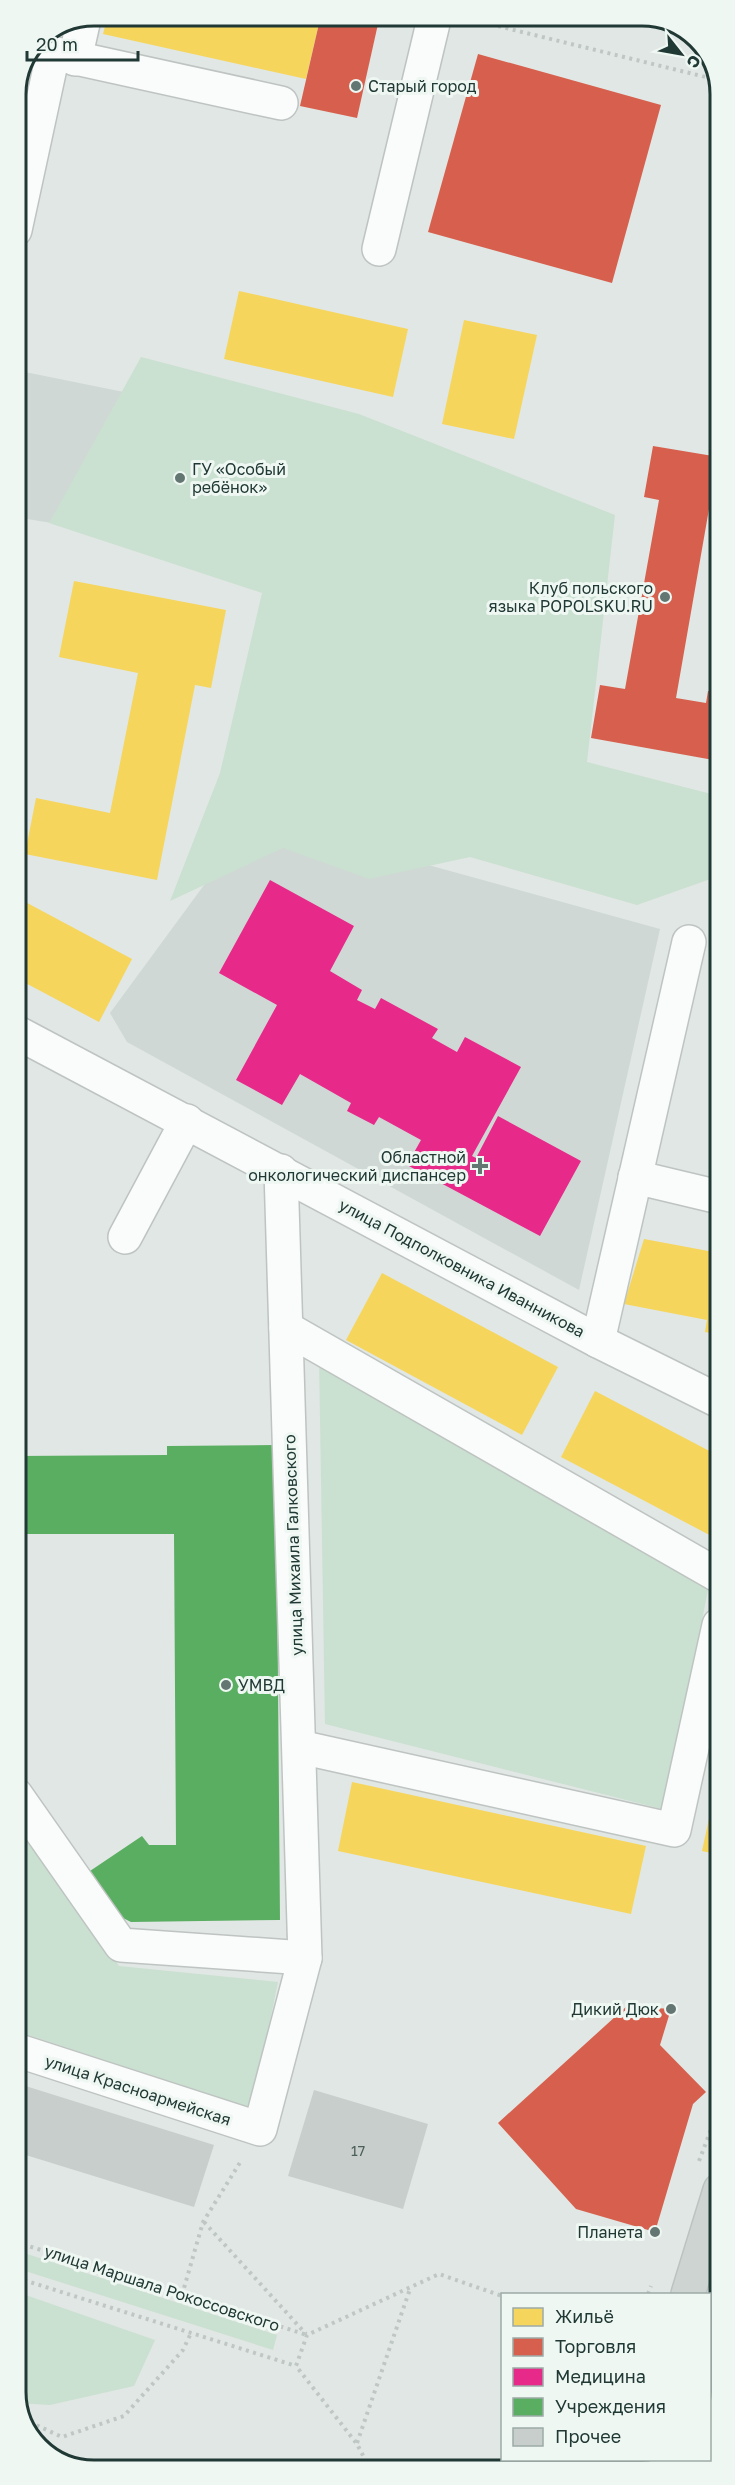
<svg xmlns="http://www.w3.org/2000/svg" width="735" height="2485" font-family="'Golos Text',sans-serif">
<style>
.built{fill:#cfd8d4}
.green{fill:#cae0d1}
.homes{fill:#f6d55c}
.shops{fill:#d6604d}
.health{fill:#e7298a}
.public{fill:#5aae61}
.building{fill:#c8cecc}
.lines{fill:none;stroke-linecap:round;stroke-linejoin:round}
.minor-casing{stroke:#bec4c1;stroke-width:36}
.major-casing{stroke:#bbc3c1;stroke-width:36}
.path{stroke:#bfc7c5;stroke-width:4;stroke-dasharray:3 4.5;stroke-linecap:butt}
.minor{stroke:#fafbfb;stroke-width:33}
.major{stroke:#cdd4d2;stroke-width:33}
.tram{stroke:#c6c9c8;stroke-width:1.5}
.poi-dot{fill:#647672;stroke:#eff7f3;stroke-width:2}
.labels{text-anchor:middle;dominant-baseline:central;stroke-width:6;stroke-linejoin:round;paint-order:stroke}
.number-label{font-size:14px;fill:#4b5f5b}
.poi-label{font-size:16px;fill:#203934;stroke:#eff7f3;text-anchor:end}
.street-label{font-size:16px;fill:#203934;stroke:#eff7f3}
.rim{fill:none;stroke:#203934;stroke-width:3}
</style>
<rect width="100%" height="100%" fill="#e1e7e4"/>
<g class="built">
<polygon points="15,370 351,438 328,568 15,517"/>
<polygon points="254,817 660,929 579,1290 127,1042 110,1013"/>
</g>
<g class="green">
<polygon points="141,357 359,414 615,515 587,762 719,796 719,876 637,905 470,857 369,879 283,848 170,901 220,773 262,593 49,523"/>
<polygon points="319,1356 708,1589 666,1810 325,1724"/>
<polygon points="16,1813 119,1966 278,1982 252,2109 16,2031"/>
<polygon points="24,2253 277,2335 273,2350 19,2269"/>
<polygon points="17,2292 155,2340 134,2386 50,2405 17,2403"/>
</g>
<g class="homes">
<polygon points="108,15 321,15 306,79 103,34"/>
<polygon points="239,291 408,329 393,397 224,359"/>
<polygon points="464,320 537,335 514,439 442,424"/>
<polygon points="74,581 226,610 211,688 195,685 157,880 25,854 36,798 110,813 138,673 59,657"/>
<polygon points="16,897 132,959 99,1022 16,978"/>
<polygon points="644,1239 719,1253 719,1335 705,1332 707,1320 624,1304"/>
<polygon points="382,1273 558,1367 522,1435 346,1340"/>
<polygon points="595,1391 719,1456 719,1540 561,1457"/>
<polygon points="719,1773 720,1773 720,1855 702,1851"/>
<polygon points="352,1782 646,1846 631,1914 338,1851"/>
</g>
<g class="shops">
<polygon points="321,15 380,15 357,118 300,106"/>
<polygon points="478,54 661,105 612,283 428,232"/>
<polygon points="653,446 719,457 719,511 709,509 676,698 706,703 708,691 719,693 719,761 591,738 600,685 625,689 659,500 644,497"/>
<polygon points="627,2006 671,2009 660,2045 706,2092 693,2104 655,2232 576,2209 498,2123"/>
</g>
<g class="health">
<polygon points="270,880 354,926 330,971 362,990 357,1000 375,1009 381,998 438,1029 432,1038 457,1052 465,1037 521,1067 472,1156 476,1158 498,1116 581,1161 540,1236 407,1165 421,1140 379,1117 374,1125 347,1111 351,1103 300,1074 282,1105 236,1080 277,1005 219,973"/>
<polygon points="16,1188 27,1195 16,1215"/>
</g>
<polygon class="public" points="276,1445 280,1920 131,1922 121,1917 90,1871 142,1836 149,1845 176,1845 174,1534 16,1534 16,1456 167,1455 167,1446"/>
<g class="building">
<polygon points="16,2083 214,2145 194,2207 16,2152"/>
<polygon points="314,2090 428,2124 403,2209 288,2176"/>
</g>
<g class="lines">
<g class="minor-casing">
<g id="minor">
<polyline points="34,49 281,103"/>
<polyline points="75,59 84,19"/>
<polyline points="15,230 53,54"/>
<polyline points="379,249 435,15"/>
<polyline points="16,1032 598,1341 719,1401"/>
<polyline points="635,1177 719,1197"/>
<polyline points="125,1237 187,1121"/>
<polyline points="286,1328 719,1576"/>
<polyline points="598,1341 689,942"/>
<polyline points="300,1747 674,1830 719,1625"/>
<polyline points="16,1795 121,1945 305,1958"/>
<polyline points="16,2050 260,2129 305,1958 281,1171"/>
</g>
</g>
<g class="major-casing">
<g id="major">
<polyline points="688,2294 720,2190"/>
<polyline points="710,2345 720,2348"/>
<polyline points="710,2390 719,2393"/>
<polyline points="629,2468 632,2460"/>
</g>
</g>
<g class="path">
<polyline points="469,19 718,80"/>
<polyline points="699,2161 718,2111"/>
<polyline points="204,2222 306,2334"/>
<polyline points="16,2242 307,2335"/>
<polyline points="17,2278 296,2366"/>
<polyline points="648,2294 651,2286"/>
<polyline points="182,2295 203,2222 241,2161"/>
<polyline points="23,2419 62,2437 124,2416 183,2350 191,2333"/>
<polyline points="357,2443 410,2289"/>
<polyline points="370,2469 357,2444 296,2366 307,2335 439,2274 502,2296"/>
<polyline points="586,2469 589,2460"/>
</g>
<use href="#minor" class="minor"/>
<use href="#major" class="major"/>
<g class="tram">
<polyline points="710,2314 720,2279"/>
<polyline points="710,2341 720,2306"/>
<polyline points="663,2465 665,2460"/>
</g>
</g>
<g class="poi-dot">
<circle cx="356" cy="86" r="6"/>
<circle cx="180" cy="478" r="6"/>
<circle cx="665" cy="597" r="6"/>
<path d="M477 1157h6v6h6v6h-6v6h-6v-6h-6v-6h6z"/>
<circle cx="226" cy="1685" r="6"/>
<circle cx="671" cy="2009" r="6"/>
<circle cx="655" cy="2232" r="6"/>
</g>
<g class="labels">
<g class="number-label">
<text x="358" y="2150">17</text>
</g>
<g class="poi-label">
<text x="368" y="86" text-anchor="start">Старый город</text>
<text x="192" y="469" text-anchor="start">ГУ «Особый<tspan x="192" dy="18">ребёнок»</tspan></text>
<text x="653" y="588">Клуб польского<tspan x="653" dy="18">языка POPOLSKU.RU</tspan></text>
<text x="466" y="1157">Областной<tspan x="466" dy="18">онкологический диспансер</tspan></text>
<text x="238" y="1685" text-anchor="start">УМВД</text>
<text x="659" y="2009">Дикий Дюк</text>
<text x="643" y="2232">Планета</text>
</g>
<g class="street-label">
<text transform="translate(462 1268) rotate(28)">улица Подполковника Иванникова</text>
<text transform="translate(293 1545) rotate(-92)">улица Михаила Галковского</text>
<text transform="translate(138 2090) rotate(18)">улица Красноармейская</text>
<text transform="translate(162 2288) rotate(18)">улица Маршала Рокоссовского</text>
</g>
</g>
<path d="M0 0H735V2485H0ZM94 26H642A68 68 0 0 1 710 94V2392A68 68 0 0 1 642 2460H94A68 68 0 0 1 26 2392V94A68 68 0 0 1 94 26Z" fill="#eff7f3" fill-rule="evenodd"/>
<path class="rim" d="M94 26H642A68 68 0 0 1 710 94V2392A68 68 0 0 1 642 2460H94A68 68 0 0 1 26 2392V94A68 68 0 0 1 94 26Z"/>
<rect x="501" y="2293" width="210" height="168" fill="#eff7f3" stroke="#9caba7" stroke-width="1.5"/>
<rect x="513" y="2308" width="30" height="18" fill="#f6d55c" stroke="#9caba7" stroke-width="1.5"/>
<text x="555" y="2323" font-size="18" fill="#203934">Жильё</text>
<rect x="513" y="2338" width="30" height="18" fill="#d6604d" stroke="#9caba7" stroke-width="1.5"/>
<text x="555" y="2353" font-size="18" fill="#203934">Торговля</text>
<rect x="513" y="2368" width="30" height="18" fill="#e7298a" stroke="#9caba7" stroke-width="1.5"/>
<text x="555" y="2383" font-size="18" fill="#203934">Медицина</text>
<rect x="513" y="2398" width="30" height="18" fill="#5aae61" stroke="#9caba7" stroke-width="1.5"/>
<text x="555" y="2413" font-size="18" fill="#203934">Учреждения</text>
<rect x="513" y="2428" width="30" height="18" fill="#c8cecc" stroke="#9caba7" stroke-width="1.5"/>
<text x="555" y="2443" font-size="18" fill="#203934">Прочее</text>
<g transform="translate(681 54) rotate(121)" stroke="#eff7f3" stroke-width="4.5" paint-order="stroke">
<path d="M0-4.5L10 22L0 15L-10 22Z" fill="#203934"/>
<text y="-9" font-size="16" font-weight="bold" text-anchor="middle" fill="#203934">С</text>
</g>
<path d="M27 51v9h111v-9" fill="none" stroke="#203934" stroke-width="3"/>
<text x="36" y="51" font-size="18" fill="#203934" stroke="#eff7f3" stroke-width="4.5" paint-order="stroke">20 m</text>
</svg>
